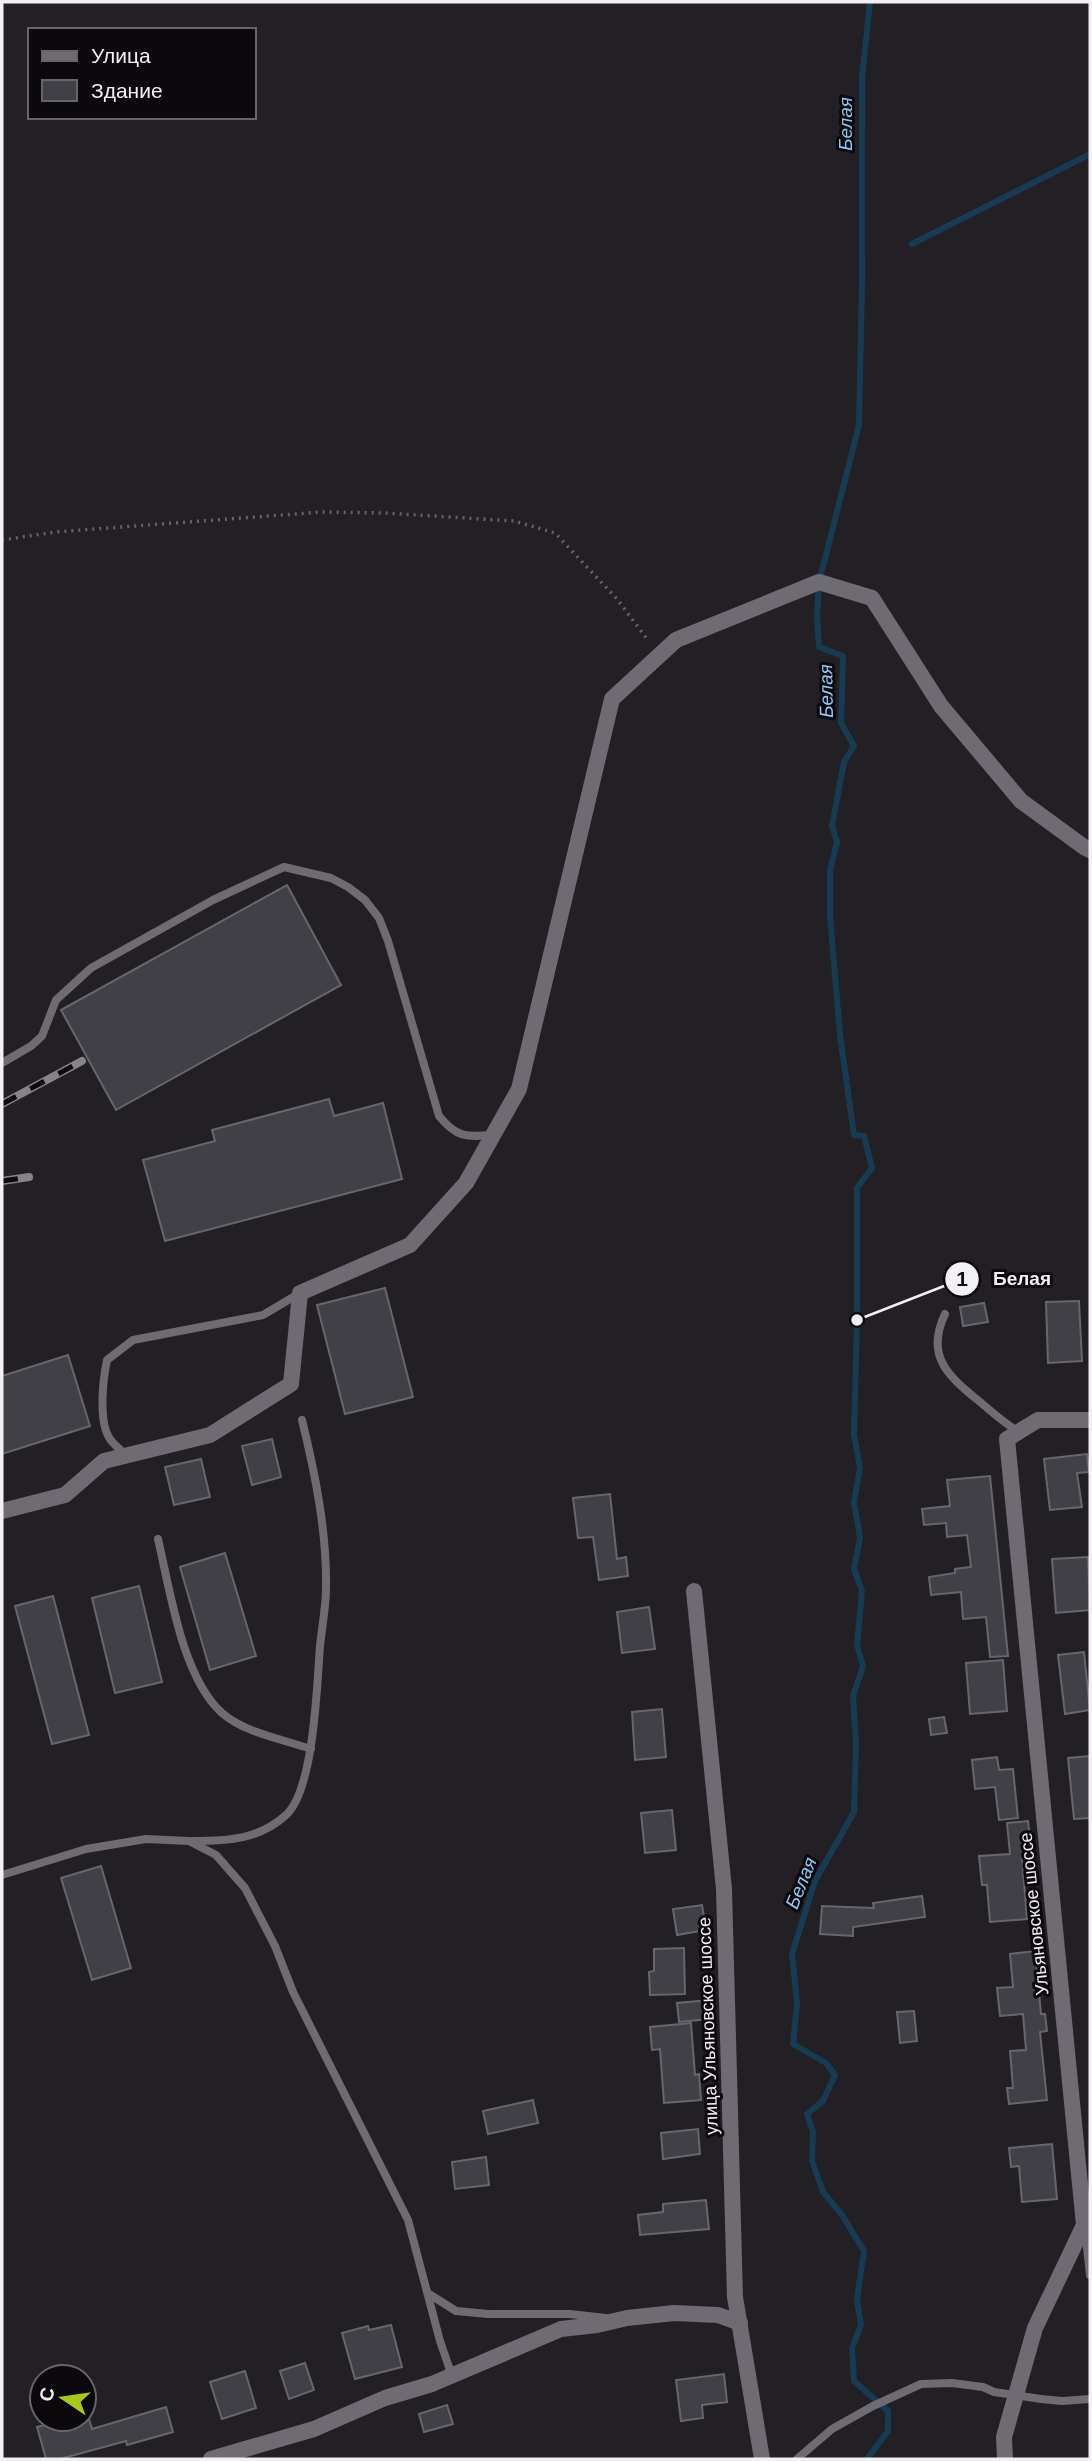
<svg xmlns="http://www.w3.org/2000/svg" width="1092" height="2461" font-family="Arial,sans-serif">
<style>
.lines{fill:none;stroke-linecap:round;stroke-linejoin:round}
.stream{stroke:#183b54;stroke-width:6}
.building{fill:#424047;stroke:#68656d;stroke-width:2}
.path{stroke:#666369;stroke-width:3.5;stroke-dasharray:2 5;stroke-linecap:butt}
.lane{stroke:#6f6b72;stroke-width:8}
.street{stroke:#6f6b72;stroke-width:16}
.rail-casing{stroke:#878489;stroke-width:8}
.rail{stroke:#0b090c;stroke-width:5;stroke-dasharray:16;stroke-linecap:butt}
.labels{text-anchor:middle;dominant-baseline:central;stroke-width:6;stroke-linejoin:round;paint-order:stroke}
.street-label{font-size:18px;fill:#f2f0f4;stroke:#0b090c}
.water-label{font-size:19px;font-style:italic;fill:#8ecaf8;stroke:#0b090c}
.leader{fill:none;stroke:#f2f0f4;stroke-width:2.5}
.callout-dot{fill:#f2f0f4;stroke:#0b090c;stroke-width:2.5}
.mark-label{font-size:21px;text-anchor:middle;font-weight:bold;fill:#111}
.callout-label{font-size:19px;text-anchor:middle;font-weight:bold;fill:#f2f0f4;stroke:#0b090c;stroke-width:6;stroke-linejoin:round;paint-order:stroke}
</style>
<rect width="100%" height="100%" fill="#221f25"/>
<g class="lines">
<g class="stream">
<polyline points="912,244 1090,154"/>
<polyline points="867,2459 888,2431 888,2411 854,2381 852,2348 861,2325 857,2299 864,2251 842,2215 823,2192 812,2161 813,2132 807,2114 823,2101 835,2075 826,2063 793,2044 797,2003 792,1954 815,1881 854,1812 856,1744 853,1696 863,1666 857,1645 862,1591 854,1569 860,1538 854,1502 860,1468 854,1434 857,1320 857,1188 872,1168 864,1136 854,1135 840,1035 830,916 830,871 837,842 832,826 844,762 854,746 841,723 843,656 819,647 817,616 819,582 859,425 862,284 862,78 870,2"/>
</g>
</g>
<g class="building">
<polygon points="287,885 341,985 116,1110 61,1010"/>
<polygon points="329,1099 334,1116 383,1103 402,1179 165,1241 143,1160 215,1141 212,1130"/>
<polygon points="385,1288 413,1397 345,1414 317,1305"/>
<polygon points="1079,1301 1082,1361 1048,1363 1046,1302"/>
<polygon points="984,1303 988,1322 963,1326 960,1307"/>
<polygon points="68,1355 90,1426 2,1454 2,1376"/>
<polygon points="272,1439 281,1477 252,1485 242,1446"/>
<polygon points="1087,1454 1089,1472 1077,1473 1082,1507 1050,1510 1044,1459"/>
<polygon points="201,1459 210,1497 174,1505 165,1467"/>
<polygon points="990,1476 1008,1656 990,1657 986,1617 963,1619 961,1592 931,1595 929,1577 955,1573 955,1569 971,1567 967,1535 947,1537 946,1523 924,1525 922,1509 950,1506 947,1480"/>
<polygon points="610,1494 617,1559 626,1557 628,1576 599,1580 593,1537 578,1538 573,1498"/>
<polygon points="225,1553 256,1656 210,1670 180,1567"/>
<polygon points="1088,1557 1090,1610 1056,1613 1052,1559"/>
<polygon points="139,1586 162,1682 115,1693 92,1598"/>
<polygon points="53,1596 89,1735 52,1744 15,1606"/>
<polygon points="649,1607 655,1649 622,1653 617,1612"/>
<polygon points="1084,1652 1090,1710 1065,1714 1058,1655"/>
<polygon points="1003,1660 1007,1711 970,1714 966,1663"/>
<polygon points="662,1709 666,1757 635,1760 632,1712"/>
<polygon points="944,1717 947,1733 931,1735 929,1719"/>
<polygon points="1090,1756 1090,1818 1074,1819 1068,1758"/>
<polygon points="997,1757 999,1770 1013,1769 1018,1818 999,1820 995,1787 975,1789 972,1760"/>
<polygon points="672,1810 676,1850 645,1853 641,1813"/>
<polygon points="1028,1821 1032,1856 1022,1857 1027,1919 990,1922 987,1885 982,1885 979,1856 1010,1854 1007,1823"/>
<polygon points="101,1866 131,1968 92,1980 61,1878"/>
<polygon points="922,1896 925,1917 853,1927 853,1936 820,1934 822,1906 874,1908 873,1903"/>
<polygon points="702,1905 706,1930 677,1935 673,1909"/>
<polygon points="684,1948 685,1994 650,1995 649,1972 654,1971 654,1949"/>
<polygon points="1035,1951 1041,2014 1045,2014 1047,2031 1040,2032 1047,2100 1009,2104 1007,2088 1013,2088 1010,2051 1026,2050 1023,2014 1000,2016 997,1988 1013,1987 1010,1954"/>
<polygon points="709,2000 710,2019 679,2022 677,2003"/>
<polygon points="914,2011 917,2041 900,2043 897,2012"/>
<polygon points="691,2023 695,2075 699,2074 701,2100 664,2103 660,2049 652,2050 650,2027"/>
<polygon points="533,2100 538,2123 488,2134 483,2111"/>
<polygon points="698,2129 700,2154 663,2159 661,2133"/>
<polygon points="1052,2144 1057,2199 1022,2202 1019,2166 1011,2167 1009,2148"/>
<polygon points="486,2157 489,2185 455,2189 452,2162"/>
<polygon points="706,2200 709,2229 640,2235 638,2215 663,2212 663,2204"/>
<polygon points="391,2325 402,2367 355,2379 342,2333 368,2326 369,2330"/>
<polygon points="305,2363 314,2390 289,2399 280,2371"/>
<polygon points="245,2371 256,2408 222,2419 210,2382"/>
<polygon points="724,2374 727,2402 702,2405 703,2418 681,2421 676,2380"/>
<polygon points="447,2405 453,2424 424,2432 419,2414"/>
<polygon points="166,2407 173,2432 127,2445 126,2441 60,2459 46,2459 37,2427 68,2419 89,2419 92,2429"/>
</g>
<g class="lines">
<polyline class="path" points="2,540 55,532 322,512 384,513 514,521 555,533 617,599 647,639"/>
<g class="lane">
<path d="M 2,1063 L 31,1046 L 42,1036 L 56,1000 L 91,968 L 213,900 L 284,867 L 331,878 L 348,887 L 365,900 L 379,918 L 388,941 L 439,1116 C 457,1138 466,1137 493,1135"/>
<path d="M 945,1314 C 925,1356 948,1376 979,1401 C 992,1412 1004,1423 1019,1432"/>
<path d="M 127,1456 C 122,1451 114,1445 110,1439 C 98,1422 103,1379 107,1360 L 133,1340 L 263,1315 L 300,1293"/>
<path d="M 158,1539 C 170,1590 182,1677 222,1713 C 245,1733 282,1739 311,1749"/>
<path d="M 192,1841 C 226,1841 259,1840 286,1815 C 314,1790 317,1684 320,1646 C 322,1626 326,1607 326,1588 C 327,1532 315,1473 302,1420"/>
<polyline points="2,1875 86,1849 146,1839 189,1841 216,1855 245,1888 275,1946 293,1992 408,2220 440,2341 452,2376"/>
<polyline points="1085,2229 1090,2275"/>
<polyline points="429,2294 456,2311 488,2314 570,2314 606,2318"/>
<polyline points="797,2459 832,2429 873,2406 921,2384 952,2383 983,2387 994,2392 1041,2399 1062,2401 1090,2399"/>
</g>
<g class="street">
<polyline points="2,1511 65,1495 104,1461 210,1435 291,1384 300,1293 410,1245 466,1183 519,1089 612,699 676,640 819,582 872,598 941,706 1021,801 1084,847 1090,850"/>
<polyline points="694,1591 724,1889 735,2297 762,2459"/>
<polyline points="211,2459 314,2429 385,2398 432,2384 561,2329 597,2325 627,2318 674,2313 718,2315 740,2323"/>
<polyline points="1005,2459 1004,2437 1035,2328 1084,2225 1007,1439 1038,1420 1090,1420"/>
</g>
<g class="rail-casing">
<g id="rail">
<polyline points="2,1104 82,1061"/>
<polyline points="2,1181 29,1177"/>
</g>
</g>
<use href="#rail" class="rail"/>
</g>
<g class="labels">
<g class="street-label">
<text transform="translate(1034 1914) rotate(-96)">Ульяновское шоссе</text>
<text transform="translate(708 2026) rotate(-92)">улица Ульяновское шоссе</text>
</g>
<g class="water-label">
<text transform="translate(845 124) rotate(-90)">Белая</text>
<text transform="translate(826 691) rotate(-91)">Белая</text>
<text transform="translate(801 1883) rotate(-68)">Белая</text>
</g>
</g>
<path class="leader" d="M857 1320L962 1279"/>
<g class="callout-dot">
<circle cx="857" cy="1320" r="7"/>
<circle cx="962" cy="1279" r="18"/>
</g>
<g class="mark-label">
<text x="962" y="1286">1</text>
</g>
<g class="callout-label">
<text x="1022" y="1285">Белая</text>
</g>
<rect width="1092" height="2461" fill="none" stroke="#f2f0f4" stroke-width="7"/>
<rect x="28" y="28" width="228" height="91" fill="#0b090c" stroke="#676569" stroke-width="2"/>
<rect x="42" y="51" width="35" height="10" fill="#6f6b72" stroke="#676569" stroke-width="2"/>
<text x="91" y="63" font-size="21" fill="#f2f0f4">Улица</text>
<rect x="42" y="80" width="35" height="21" fill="#424047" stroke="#676569" stroke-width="2"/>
<text x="91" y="98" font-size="21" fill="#f2f0f4">Здание</text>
<g transform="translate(63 2398) rotate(283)"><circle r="33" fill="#0b090c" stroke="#676569" stroke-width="2"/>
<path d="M0-5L12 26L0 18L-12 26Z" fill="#a6c821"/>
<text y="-10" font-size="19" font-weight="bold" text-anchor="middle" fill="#f2f0f4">С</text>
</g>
</svg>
